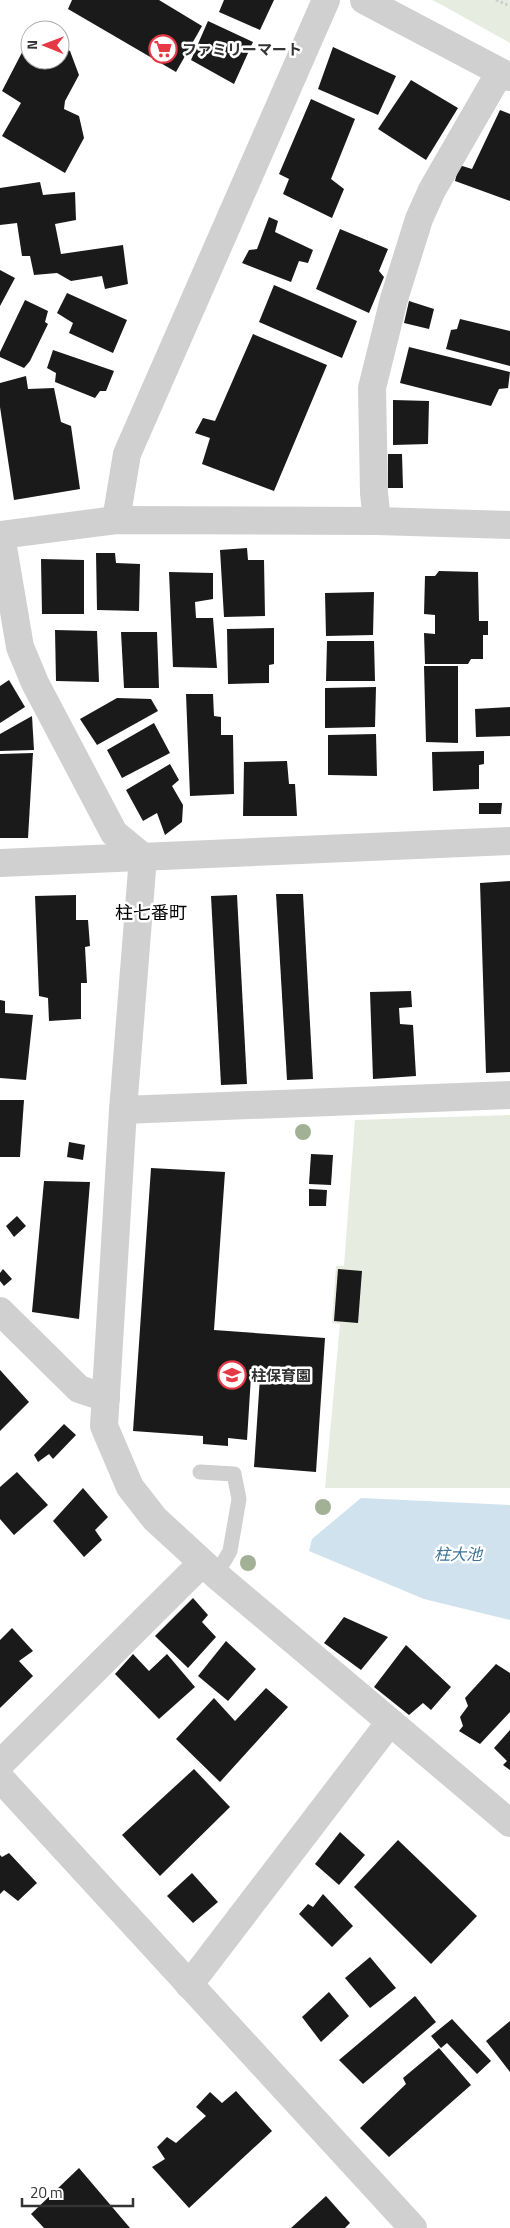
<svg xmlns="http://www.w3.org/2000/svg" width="510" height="2228" font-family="'Titillium Web','Noto Sans JP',sans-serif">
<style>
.green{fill:#e6ecdf}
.water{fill:#cfe2ee}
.building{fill:#1a1a1a}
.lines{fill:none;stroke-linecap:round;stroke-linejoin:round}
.path{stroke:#cdcdcd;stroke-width:3;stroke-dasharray:2.5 2.5;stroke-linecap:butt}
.service{stroke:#d0d0d0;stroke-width:15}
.minor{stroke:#d0d0d0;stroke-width:28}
.tertiary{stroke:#d0d0d0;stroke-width:28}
.tree{fill:#a2b095}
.labels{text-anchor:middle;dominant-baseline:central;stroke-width:5;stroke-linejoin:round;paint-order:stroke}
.poi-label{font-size:15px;font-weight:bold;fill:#333;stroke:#fff;text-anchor:start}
.water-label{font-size:16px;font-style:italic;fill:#3f7597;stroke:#fff}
.quarter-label{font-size:18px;fill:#000;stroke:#fff}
</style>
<rect width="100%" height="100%" fill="#fff"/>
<g class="green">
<polygon points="432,0 510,0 510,43 442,5"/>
<polygon points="510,1115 510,1488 325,1488 340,1324 332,1323 336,1266 344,1266 355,1120"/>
</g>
<polygon class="water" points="361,1498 510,1505 510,1620 424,1599 309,1551 312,1539"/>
<g class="building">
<polygon points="72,0 159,0 202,26 176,72 68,9"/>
<polygon points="224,0 274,0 260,30 219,12"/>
<polygon points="208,21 253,42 234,84 191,60"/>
<polygon points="30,37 30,60 60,60 60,45 70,51 79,75 65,101 64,109 79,116 84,138 65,173 2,136 21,103 2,91"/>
<polygon points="333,47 396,76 378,115 318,89"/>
<polygon points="411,80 458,108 426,160 378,129"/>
<polygon points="311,99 355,119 331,179 344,189 332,218 283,194 289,179 279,174"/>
<polygon points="500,110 510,114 510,201 455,181 459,165 472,169"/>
<polygon points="40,182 43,195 75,192 76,220 55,224 61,254 123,245 128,284 105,289 102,276 71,281 57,273 34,275 30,256 22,256 17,223 0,225 0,188"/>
<polygon points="269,217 278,221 275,232 313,250 308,263 299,261 291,282 242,263 249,250 257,249"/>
<polygon points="340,229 388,249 379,271 384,277 369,313 316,289"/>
<polygon points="0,270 15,278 0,306"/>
<polygon points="274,285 357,321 342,358 259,322"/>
<polygon points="67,293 127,320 113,353 69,333 73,323 57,313"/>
<polygon points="25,300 48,311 45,322 48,324 30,361 24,368 0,357 0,352"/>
<polygon points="409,301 434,309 429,329 404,323"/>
<polygon points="460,319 510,331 510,366 446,349 451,330 457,329"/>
<polygon points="253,334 327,365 274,491 202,464 210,438 195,433 203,418 215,421"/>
<polygon points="409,347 510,372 508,388 499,389 491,406 400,383"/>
<polygon points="53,350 114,371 106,391 100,391 95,398 55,382 56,373 47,368"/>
<polygon points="26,376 28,389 54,388 61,422 71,426 80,489 14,500 0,407 0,383"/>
<polygon points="393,400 429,401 428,444 393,445"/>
<polygon points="388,454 402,454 403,488 388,488"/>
<polygon points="247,548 248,560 264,560 265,616 224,617 220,550"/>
<polygon points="96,553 115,553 116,563 140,564 139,611 97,610"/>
<polygon points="41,559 84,560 84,614 42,614"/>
<polygon points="439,571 478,572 479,621 488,621 488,635 483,635 483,659 471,659 468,664 425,664 424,633 435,634 435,615 424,614 425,576 435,576"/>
<polygon points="169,572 213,573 213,599 195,602 196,618 213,618 217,668 173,667"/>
<polygon points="374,592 373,635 326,636 325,593"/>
<polygon points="274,628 274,664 269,665 269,683 228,684 227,629"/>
<polygon points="55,630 97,631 99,682 56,681"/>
<polygon points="121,632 157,632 159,688 124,688"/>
<polygon points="327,641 374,641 375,681 326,681"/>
<polygon points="424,666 458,666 458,743 426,742"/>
<polygon points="9,680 25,707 0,723 0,686"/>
<polygon points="376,687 375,727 325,728 325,688"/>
<polygon points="186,694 213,694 214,716 221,717 221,735 233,735 234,794 190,796"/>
<polygon points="117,698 151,699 158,711 97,745 80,719"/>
<polygon points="510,707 510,736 476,737 475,709"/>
<polygon points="32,716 34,750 0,751 0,734"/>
<polygon points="154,723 170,753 122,778 107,750"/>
<polygon points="376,734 377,776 328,775 328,735"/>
<polygon points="484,751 484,764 479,765 479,789 433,791 432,752"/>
<polygon points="33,753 28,838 0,838 0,754"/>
<polygon points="287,761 289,784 295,784 297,816 243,816 244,762"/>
<polygon points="170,764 179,780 172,786 183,805 182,822 165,835 157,813 143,821 126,790"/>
<polygon points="479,803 502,803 501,814 479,814"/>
<polygon points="510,881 510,1072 486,1073 480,883"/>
<polygon points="276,894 303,894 313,1079 287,1080"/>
<polygon points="76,895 76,920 88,920 90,946 85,947 87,983 81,983 81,1019 49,1021 48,998 39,996 35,896"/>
<polygon points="237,895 247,1084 221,1085 211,896"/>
<polygon points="411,991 412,1007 399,1008 400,1024 413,1025 416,1076 373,1079 370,992"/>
<polygon points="0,1000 5,1001 5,1013 33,1015 26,1080 0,1078"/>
<polygon points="0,1100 24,1100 20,1157 0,1157"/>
<polygon points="69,1142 85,1145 83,1160 67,1157"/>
<polygon points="311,1154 333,1155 331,1185 309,1184"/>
<polygon points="151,1168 225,1172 214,1330 325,1338 316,1472 254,1467 260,1377 251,1376 247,1440 228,1438 228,1446 203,1444 203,1436 133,1431"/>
<polygon points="44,1181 90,1182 79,1319 32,1312"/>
<polygon points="309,1189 327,1190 326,1206 309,1206"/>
<polygon points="17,1216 26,1226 14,1237 6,1226"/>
<polygon points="3,1269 12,1279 4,1286 0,1281 0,1273"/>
<polygon points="338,1269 362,1271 358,1323 334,1321"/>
<polygon points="0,1370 29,1402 0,1431"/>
<polygon points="64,1424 76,1435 53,1459 49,1454 38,1462 34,1455"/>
<polygon points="17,1472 48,1505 14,1535 0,1519 0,1487"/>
<polygon points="83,1488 108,1517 95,1530 102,1540 84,1557 53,1521"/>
<polygon points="193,1598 208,1615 202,1622 216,1637 188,1668 155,1636"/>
<polygon points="344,1617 388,1637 361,1670 324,1643"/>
<polygon points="12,1628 33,1651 19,1661 33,1676 0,1708 0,1640"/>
<polygon points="226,1641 256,1669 228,1701 198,1676"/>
<polygon points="406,1645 451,1687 431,1710 423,1703 409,1715 374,1687"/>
<polygon points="133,1654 149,1671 167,1654 195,1687 159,1719 115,1674"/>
<polygon points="496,1664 510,1673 510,1712 480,1744 459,1731 463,1726 460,1717 468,1706 465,1698"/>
<polygon points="266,1688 288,1707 220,1782 176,1739 214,1698 235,1721"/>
<polygon points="510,1730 510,1770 503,1765 507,1761 494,1748"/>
<polygon points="194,1769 230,1807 160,1876 122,1835"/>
<polygon points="340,1832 365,1855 339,1885 315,1864"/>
<polygon points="398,1840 477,1916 431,1964 354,1887"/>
<polygon points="9,1853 37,1883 18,1901 4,1890 0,1894 0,1855 2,1857"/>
<polygon points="192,1873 218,1902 193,1923 167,1896"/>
<polygon points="323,1894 353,1926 332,1947 299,1914 308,1904 313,1907"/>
<polygon points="370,1957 396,1988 370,2008 345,1978"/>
<polygon points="329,1992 349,2016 321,2042 302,2017"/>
<polygon points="415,1996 436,2022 363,2084 339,2060"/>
<polygon points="452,2019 491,2061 477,2074 447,2043 441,2048 431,2036"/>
<polygon points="510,2021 510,2072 486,2041"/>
<polygon points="439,2048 471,2085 389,2157 360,2128 406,2084 403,2078"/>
<polygon points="236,2091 272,2131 189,2208 152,2167 165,2159 157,2147 167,2137 176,2143 206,2116 196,2107 210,2092 222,2103"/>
<polygon points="79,2168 130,2228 44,2228 31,2214"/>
<polygon points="326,2196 350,2223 345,2228 291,2228"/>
</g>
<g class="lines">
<polyline class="path" points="496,0 510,6"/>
<polyline class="service" points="200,1472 234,1474 239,1499 230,1551 216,1575"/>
<g class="minor">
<polyline points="116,520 127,454 326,0"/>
<polyline points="377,521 374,493 372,388 394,299 419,219 432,190 500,72"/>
<polyline points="0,535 116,520 377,521 510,525"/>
<polyline points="1,535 20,647 35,683 114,833 143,857 123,1110 104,1426 130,1487 155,1519 216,1575 510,1823"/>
<polyline points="123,1110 510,1095"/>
<polyline points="0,1311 79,1389 106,1398"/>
<polyline points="0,1764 202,1563"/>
<polyline points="0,1778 413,2228"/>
<polyline points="189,1985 390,1722"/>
</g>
<g class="tertiary">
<polyline points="364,0 510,77"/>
<polyline points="0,863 510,841"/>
</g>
</g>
<g class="tree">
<circle cx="303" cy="1132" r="8"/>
<circle cx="323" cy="1507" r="8"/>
<circle cx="248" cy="1563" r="8"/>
</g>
<defs>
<g id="supermarket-ring" transform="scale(1.4375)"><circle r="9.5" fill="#fff" stroke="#e63946" stroke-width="1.5"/><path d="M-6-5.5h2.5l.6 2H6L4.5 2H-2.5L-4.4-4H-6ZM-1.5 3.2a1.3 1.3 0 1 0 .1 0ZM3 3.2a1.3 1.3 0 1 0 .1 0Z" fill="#e63946"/></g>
<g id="school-ring" transform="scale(1.4375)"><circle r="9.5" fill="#fff" stroke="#e63946" stroke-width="1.5"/><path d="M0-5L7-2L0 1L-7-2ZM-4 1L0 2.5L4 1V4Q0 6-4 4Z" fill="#e63946"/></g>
</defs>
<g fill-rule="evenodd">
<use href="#supermarket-ring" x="163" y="49"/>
<use href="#school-ring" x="232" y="1375"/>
</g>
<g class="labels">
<g class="poi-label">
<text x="182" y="49">ファミリーマート</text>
<text x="251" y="1375">柱保育園</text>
</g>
<g class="water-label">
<text x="458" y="1554">柱大池</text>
</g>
<g class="quarter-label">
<text x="151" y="912">柱七番町</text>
</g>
</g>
<g transform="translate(45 45) rotate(271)"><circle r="24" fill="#ffffff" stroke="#adadad"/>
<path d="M0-4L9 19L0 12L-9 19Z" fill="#e63946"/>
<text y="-8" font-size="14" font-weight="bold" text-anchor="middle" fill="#333333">N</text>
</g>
<path d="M22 2198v8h111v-8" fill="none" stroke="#333333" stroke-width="2.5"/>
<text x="30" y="2198" font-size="15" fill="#333333" stroke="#ffffff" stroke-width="4" paint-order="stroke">20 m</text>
</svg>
